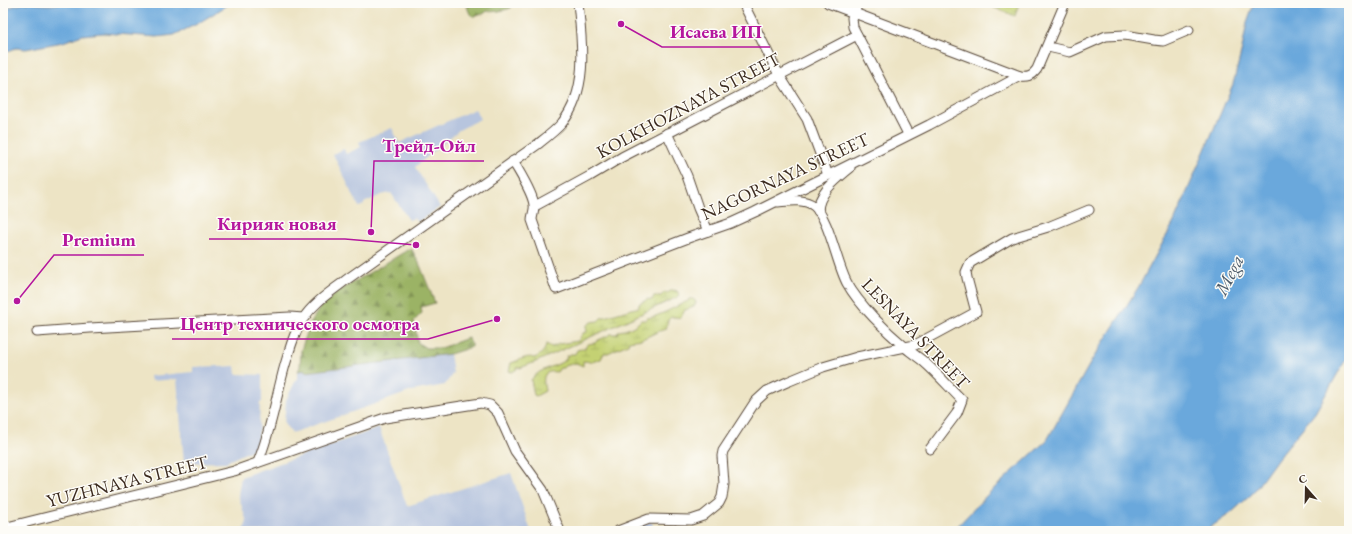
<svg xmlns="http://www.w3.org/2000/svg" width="1352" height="534" font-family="'EB Garamond',serif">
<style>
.industrial{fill:#b7c5de}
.forest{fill:url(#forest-firs);stroke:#6b6e42}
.wetland{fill:url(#wetland-marsh);stroke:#807e48}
.park{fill:url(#park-crowns);stroke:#807e48}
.water{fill:#6aa8dc;stroke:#52697d}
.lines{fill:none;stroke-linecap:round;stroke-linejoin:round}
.minor-casing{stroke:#564637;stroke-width:11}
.minor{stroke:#fff;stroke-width:9}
.labels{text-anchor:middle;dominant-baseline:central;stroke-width:3;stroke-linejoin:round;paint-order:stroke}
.street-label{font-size:18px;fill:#3b2a1e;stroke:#fdfcf7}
.water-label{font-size:19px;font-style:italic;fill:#4e5c6a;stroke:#fdfcf7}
.leader{fill:none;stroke:#b5179e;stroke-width:1.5}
.callout-dot{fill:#b5179e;stroke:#fdfcf7;stroke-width:1.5}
.callout-label{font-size:19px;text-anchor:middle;font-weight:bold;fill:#b5179e;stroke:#fdfcf7;stroke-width:3;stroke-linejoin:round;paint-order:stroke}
</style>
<defs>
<pattern id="forest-firs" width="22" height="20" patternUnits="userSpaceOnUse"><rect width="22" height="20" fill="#9bb365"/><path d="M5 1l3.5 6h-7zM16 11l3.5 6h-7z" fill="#809253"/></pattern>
<pattern id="wetland-marsh" width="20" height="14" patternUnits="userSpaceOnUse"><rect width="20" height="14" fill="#c4d173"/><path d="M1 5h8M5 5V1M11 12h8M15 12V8" fill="none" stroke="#a9b463"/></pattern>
<pattern id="park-crowns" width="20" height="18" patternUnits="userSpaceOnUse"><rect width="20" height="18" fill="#c4d173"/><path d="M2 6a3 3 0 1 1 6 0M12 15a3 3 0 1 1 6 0" fill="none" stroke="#a9b463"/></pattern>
</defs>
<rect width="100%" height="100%" fill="#fdfcf7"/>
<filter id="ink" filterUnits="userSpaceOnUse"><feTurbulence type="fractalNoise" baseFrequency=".025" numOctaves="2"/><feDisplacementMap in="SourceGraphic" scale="8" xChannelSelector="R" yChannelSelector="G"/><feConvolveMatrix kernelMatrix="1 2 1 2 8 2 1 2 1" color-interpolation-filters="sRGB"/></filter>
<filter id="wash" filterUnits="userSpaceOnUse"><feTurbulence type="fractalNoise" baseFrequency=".012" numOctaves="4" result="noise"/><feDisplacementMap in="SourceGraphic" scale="16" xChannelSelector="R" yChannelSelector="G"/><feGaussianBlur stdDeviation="0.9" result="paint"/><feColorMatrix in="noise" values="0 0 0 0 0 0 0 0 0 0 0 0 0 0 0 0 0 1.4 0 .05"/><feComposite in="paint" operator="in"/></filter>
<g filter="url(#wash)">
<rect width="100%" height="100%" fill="#ede4c5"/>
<g class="industrial">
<polygon points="475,109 480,119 459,130 415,167 440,207 417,222 414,218 409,220 391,193 381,195 364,203 364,205 359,207 333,154 344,149 346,154 361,147 359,142 392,128 399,143"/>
<polygon points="450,354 453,373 445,385 412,391 292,433 284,424 286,400 296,380 298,379 298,371 305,370 306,372"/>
<polygon points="219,366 219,367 235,366 236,374 262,375 262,402 260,403 258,447 226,462 184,463 177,379 151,381 150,376 193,372 193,367"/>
<polygon points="379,428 407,506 511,473 531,531 243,531 247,522 238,495 241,477"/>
<polygon points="651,521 654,528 645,531 626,531"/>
</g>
<g class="forest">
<path d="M 466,3 L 510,3 L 511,8 C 505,10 493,13 487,11 L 485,13 L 474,17 L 469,12 Z"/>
<polygon points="411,248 419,263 435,303 421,307 422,313 414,321 418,343 426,348 441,348 468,338 472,347 450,354 305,372 305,370 298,371 300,367 301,350 310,324 320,307 339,291"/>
</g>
<g class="wetland">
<path d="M 673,290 L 677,291 L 680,296 L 538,361 L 520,368 L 518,367 L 517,369 L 512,372 L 509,371 L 511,363 C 518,361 527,355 534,358 C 540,356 546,350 546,344 L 552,347 L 559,344 L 578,341 L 583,333 L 587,332 L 586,326 L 591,322 L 598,321 L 601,318 L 639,307 L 639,304 L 648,299 L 650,300 L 652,300 L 654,296 L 661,296 L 665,292 L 667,293 Z"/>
<path d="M 689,299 C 693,299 695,299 696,303 L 694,307 L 685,310 L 681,317 C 679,318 677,317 674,317 C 667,316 668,324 666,329 C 657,331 650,336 642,339 C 637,340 633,340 629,341 L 628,344 L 608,353 L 604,353 L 601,359 L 592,362 L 583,361 L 583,366 L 576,363 L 565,366 L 563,368 L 560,368 L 557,372 C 541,370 543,379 545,391 L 536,396 L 534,395 L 531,380 C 541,366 558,368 567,358 L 566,356 L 571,354 L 575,354 L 577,350 L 585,348 C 589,343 588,344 595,343 C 599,338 606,338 610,334 L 617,334 L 618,331 C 625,331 637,326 641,320 L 646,320 L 646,318 C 657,318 676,306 688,301 Z"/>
</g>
<polygon class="park" points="982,3 1019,3 1015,16"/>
<g class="water">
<path d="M 26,3 C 38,3 49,7 61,3 L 231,3 L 197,24 L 174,35 L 157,37 L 103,33 L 82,35 L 63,42 L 26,49 L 16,48 L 3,53 L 3,11 L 13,6 Z"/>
<polygon points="1254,3 1349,3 1349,354 1315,413 1278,458 1252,494 1231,513 1205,531 953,531 988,494 1047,440 1092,360 1139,286 1174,222 1233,84 1242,49 1247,22"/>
</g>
</g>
<g filter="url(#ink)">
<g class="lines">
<g class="minor-casing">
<g id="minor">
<polyline points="743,3 779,75 807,119 828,175"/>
<path d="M 828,3 L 1020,76 C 1028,77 1032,76 1037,69 L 1065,3"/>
<polyline points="858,3 852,18 853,27 908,134"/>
<polyline points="1048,47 1070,52 1106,36 1125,35 1154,40 1163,41 1189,30"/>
<polyline points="667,133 687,176 698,208 708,231"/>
<path d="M 513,161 C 519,172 533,193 534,205 C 535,210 532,215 532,220 L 556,289 L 688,238 L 731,223 L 755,212 L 929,125 L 1020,76"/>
<path d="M 778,202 C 789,201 804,198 814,206 C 829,218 837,265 847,283 C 859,305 887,332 906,348 C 912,353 918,357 923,361 C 937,373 949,387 962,400 L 957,413 L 930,449"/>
<polyline points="535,206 590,176 622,157 857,35"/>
<path d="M 818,211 C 818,193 837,179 850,168"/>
<polyline points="37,332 90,328 290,317 303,318"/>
<path d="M 258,462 C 271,431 276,397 285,365 C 290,349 294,332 303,319 C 314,302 331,292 346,280 L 538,144 C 547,137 555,131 562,123 C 589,90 582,42 578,3"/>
<polyline points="3,528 234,471 385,418 481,403 490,405 498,413 515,451 543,490 560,531"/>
<polyline points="618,531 649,519 691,520 703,516 719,503 722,497 724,484 722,456 723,451 755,402 767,391 787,382 823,367 857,357 915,345 976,312 967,278 966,272 970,263 1012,238 1048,227 1089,210"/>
</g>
</g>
<use href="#minor" class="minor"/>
</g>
</g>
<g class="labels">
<g class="street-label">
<text transform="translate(688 105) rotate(-28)">KOLKHOZNAYA STREET</text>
<text transform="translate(785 176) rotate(-25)">NAGORNAYA STREET</text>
<text transform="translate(916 333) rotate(46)">LESNAYA STREET</text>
<text transform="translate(127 481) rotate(-14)">YUZHNAYA STREET</text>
</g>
<g class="water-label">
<text transform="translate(1229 275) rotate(-63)">Mega</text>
</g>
</g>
<path class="leader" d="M621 24L662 47H770M371 232L374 161H484M416 245L345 239H209M17 301L54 255H144M497 319L428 339H172"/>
<g class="callout-dot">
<circle cx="621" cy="24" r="4"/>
<circle cx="371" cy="232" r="4"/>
<circle cx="416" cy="245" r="4"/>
<circle cx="17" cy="301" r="4"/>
<circle cx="497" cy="319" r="4"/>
</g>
<g class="callout-label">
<text x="716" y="38">Исаева ИП</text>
<text x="429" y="152">Трейд-Ойл</text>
<text x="277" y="230">Кирияк новая</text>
<text x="99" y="246">Premium</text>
<text x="300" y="330">Центр технического осмотра</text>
</g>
<rect width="1352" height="534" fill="none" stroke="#fdfcf7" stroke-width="16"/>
<g transform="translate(1306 488) rotate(340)" stroke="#fdfcf7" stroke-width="3" paint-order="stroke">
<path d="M0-3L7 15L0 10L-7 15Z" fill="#3b2a1e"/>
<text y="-6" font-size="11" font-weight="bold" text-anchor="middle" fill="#3b2a1e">С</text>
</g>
</svg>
